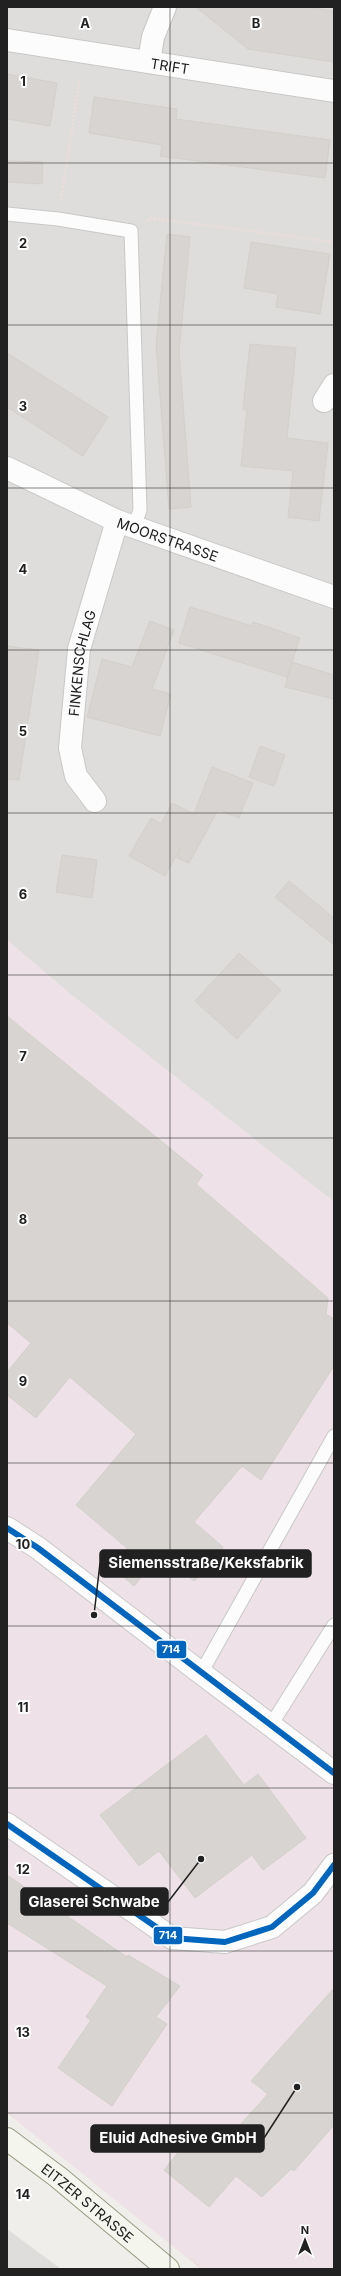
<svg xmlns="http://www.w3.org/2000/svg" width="341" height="2276" font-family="Inter,sans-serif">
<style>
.residential{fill:#dfdddb}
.industrial{fill:#eee2e8}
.religious{fill:#dedddb}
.building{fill:#d7d4d1;stroke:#d3d0cb}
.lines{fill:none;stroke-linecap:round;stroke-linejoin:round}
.service-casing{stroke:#c8c8c6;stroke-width:15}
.minor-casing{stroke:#c8c8c6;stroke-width:24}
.secondary-casing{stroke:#989b80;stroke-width:24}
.path{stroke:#edddda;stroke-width:2.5;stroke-dasharray:2 2;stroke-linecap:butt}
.service{stroke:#fdfcfc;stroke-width:13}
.minor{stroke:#fdfcfc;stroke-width:22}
.secondary{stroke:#f4f5ec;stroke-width:22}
.bus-1-casing{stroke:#fff;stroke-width:9}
.bus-1{stroke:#0065bd;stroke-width:6}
.grid{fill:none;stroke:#212121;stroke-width:1;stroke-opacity:0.55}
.labels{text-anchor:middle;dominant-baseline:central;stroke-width:4;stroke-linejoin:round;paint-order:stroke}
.street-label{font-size:14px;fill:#212121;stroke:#fff}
.grid-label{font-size:13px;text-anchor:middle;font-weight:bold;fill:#212121;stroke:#fff;stroke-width:4;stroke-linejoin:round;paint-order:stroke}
.leader{fill:none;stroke:#212121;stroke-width:1.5}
.callout-dot{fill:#212121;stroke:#fff;stroke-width:1.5}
.callout{fill:#212121;stroke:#212121;stroke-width:1.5}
.callout-label{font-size:15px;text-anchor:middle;font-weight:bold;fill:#fff}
.line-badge{stroke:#fff;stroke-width:1.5}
.badge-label{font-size:11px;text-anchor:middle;font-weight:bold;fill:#fff}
</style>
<rect width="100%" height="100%" fill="#f0eeea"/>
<g class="residential">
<polygon points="7,7 334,7 334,1202 69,993 7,940"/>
<polygon points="7,2229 61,2269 7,2269"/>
</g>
<polygon class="industrial" points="7,940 69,993 334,1202 334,2269 201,2269 7,2113"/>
<polygon class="religious" points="7,228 129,235 120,351 91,348 102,255 7,252"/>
<g class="building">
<polygon points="196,7 304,7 334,11 334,62 248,49"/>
<polygon points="7,74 57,83 50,126 7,119"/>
<polygon points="94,97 177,109 176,119 330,140 325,178 160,156 162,145 89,133"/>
<polygon points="7,161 43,162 42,184 7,182"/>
<polygon points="167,234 190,237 179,352 191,507 169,509 156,344"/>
<polygon points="251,242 330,254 320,314 276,307 278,294 244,288"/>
<polygon points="250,344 296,348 287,438 328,443 319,521 288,517 293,471 241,466 247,410 243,409"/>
<polygon points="7,353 108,417 83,456 7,407"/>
<polygon points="190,607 252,626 253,622 300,638 287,677 179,643"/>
<polygon points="150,621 174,630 152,689 171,694 160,736 87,717 102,659 132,667"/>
<polygon points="7,646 39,650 19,780 7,779"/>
<polygon points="292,662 334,675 334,699 285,687"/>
<polygon points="260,746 285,755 274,786 249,777"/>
<polygon points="212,767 253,783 239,818 218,810 189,863 177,858 180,849 165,876 129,856 151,818 161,824 172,803 194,814"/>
<polygon points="62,855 97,860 92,898 56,892"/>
<polygon points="289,881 334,918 334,945 275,897"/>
<polygon points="239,953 281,990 237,1039 195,1001"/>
<polygon points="7,1016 203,1175 196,1184 328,1298 326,1314 334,1319 334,1366 261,1480 242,1466 194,1522 223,1547 210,1567 194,1581 165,1557 153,1570 150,1567 134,1586 111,1566 127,1548 76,1505 136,1434 70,1377 36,1418 7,1395 7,1372 31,1343 7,1323"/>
<polygon points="206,1735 244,1785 258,1774 306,1838 263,1870 252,1855 195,1898 159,1851 139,1866 100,1815"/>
<polygon points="7,1875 127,1957 128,1955 180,1986 156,2017 167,2024 112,2106 58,2068 91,2020 86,2017 107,1986 7,1923"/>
<polygon points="334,1988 334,2125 294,2171 291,2169 262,2197 236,2176 209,2207 164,2170 189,2139 204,2151 221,2130 229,2137 268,2094 251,2081"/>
</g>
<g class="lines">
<g class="service-casing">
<g id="service">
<polyline points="7,214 58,219 131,231 140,510 134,527"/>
<polyline points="201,1673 334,1436"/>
<polyline points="271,1725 334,1625"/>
</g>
</g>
<g class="minor-casing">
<g id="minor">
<path id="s1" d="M 7,40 L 334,91"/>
<polyline points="149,62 153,37 165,7"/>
<polyline points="324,401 334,385"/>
<path id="s2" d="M 7,468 L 117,521 L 334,597"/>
<path id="s3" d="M 95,801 L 76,776 L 70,748 L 79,649 L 117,521"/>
<polyline points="7,1528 38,1548 201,1673 334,1773"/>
<polyline points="7,1824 172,1938 225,1942 272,1927 313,1893 334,1865"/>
</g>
</g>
<g class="secondary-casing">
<g id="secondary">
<path id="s4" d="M 7,2139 L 58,2177 L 168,2269"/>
</g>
</g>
<g class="path">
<polyline points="61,200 80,77"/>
<polyline points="147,221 151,218 334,242"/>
<polyline points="7,2111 13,2115"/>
<polyline points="191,2259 202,2269"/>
</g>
<use href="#service" class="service"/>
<use href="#minor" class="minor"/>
<use href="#secondary" class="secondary"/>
<g class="bus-1-casing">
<g id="bus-1">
<polyline points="7,1528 38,1548 334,1773"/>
<polyline points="7,1824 172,1938 225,1942 272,1927 313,1893 334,1865"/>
</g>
</g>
<use href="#bus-1" class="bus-1"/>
</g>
<path class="grid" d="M 170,7 L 170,2269M 7,163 L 334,163M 7,325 L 334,325M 7,488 L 334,488M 7,650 L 334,650M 7,813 L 334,813M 7,975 L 334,975M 7,1138 L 334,1138M 7,1301 L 334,1301M 7,1463 L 334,1463M 7,1626 L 334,1626M 7,1788 L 334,1788M 7,1951 L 334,1951M 7,2113 L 334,2113"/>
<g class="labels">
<g class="street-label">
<text stroke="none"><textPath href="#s1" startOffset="165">TRIFT</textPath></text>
<text stroke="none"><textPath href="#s2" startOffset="176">MOORSTRASSE</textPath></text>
<text stroke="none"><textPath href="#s3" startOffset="146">FINKENSCHLAG</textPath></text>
<text stroke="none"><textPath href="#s4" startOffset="103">EITZER STRASSE</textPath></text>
</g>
</g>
<g class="grid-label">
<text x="85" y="28">A</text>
<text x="256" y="28">B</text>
<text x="23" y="86">1</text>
<text x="23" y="248">2</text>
<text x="23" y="411">3</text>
<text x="23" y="574">4</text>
<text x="23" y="736">5</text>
<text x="23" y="899">6</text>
<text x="23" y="1061">7</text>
<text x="23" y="1224">8</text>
<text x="23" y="1386">9</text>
<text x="23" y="1549">10</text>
<text x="23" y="1712">11</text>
<text x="23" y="1874">12</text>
<text x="23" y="2037">13</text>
<text x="23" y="2199">14</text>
</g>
<path class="leader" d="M94 1615L100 1563M201 1859L168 1902M297 2087L264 2138"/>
<g class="callout-dot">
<circle cx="94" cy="1615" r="4"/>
<circle cx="201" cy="1859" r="4"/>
<circle cx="297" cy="2087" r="4"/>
</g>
<g class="callout">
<rect x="100" y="1550" width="211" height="27" rx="4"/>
<rect x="21" y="1888" width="147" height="27" rx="4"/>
<rect x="91" y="2125" width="173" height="27" rx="4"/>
</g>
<g class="callout-label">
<text x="206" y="1568">Siemensstraße/Keksfabrik</text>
<text x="94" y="1907">Glaserei Schwabe</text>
<text x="178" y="2143">Eluid Adhesive GmbH</text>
</g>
<g class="line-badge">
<rect x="156" y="1640" width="31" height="19" rx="4" fill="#0065bd"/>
<rect x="153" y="1926" width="30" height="19" rx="4" fill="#0065bd"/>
</g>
<g class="badge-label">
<text x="171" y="1653">714</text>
<text x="168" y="1939">714</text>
</g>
<rect width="341" height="2276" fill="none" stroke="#212121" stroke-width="16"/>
<g transform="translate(305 2240)" stroke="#ffffff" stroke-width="3" paint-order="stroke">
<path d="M0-3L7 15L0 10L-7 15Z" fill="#212121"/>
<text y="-6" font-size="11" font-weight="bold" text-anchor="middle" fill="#212121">N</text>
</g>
</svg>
